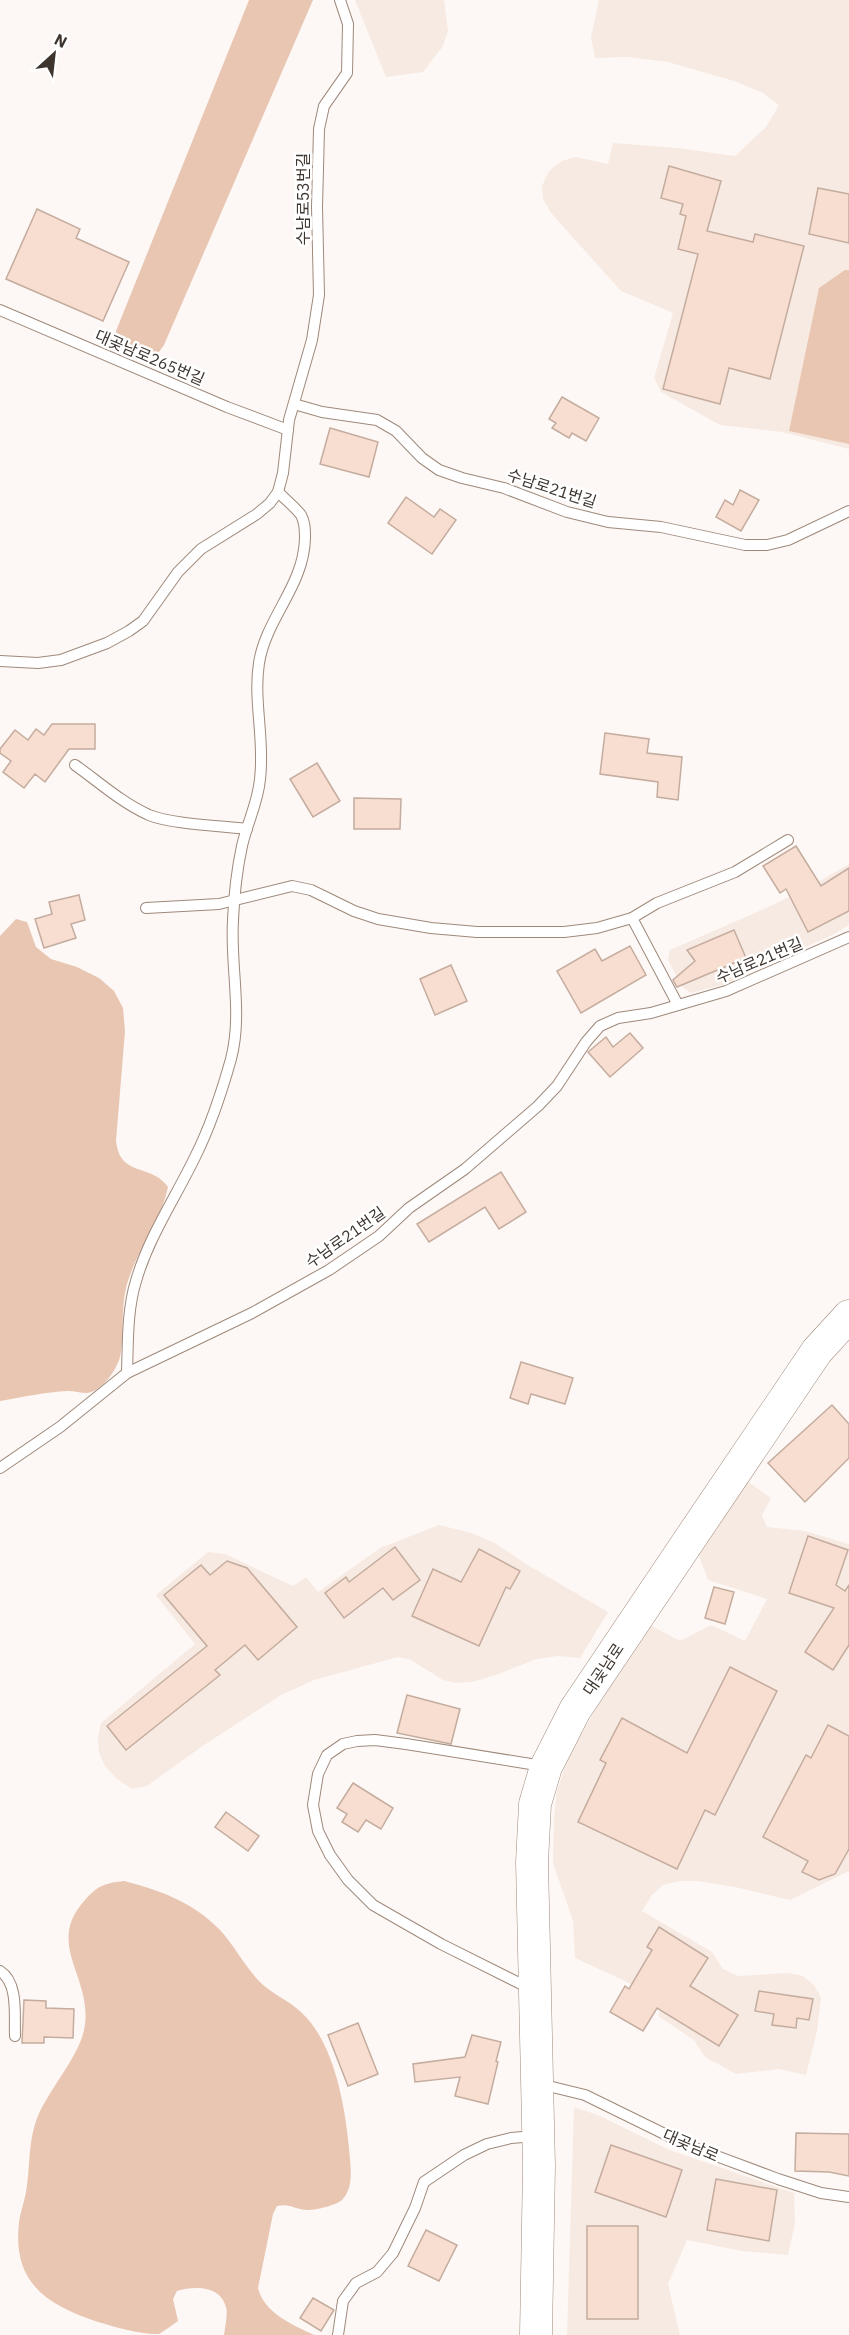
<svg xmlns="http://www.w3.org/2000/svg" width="849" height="2335" font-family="'IBM Plex Sans','Noto Sans KR',sans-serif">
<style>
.built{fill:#f7eae2}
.green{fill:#e9c6b2}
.building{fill:#f8ded0;stroke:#c4ac9e;stroke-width:1.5}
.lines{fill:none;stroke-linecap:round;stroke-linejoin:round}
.lane-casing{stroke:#9f897b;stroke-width:12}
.secondary-casing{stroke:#9f897b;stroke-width:33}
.lane{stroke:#fff;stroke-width:10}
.secondary{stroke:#fff;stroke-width:32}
.labels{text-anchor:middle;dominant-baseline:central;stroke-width:5;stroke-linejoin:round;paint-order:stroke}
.street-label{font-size:16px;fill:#3e352f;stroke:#fff}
</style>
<rect width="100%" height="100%" fill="#fdf8f5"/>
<g class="built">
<polygon points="355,0 444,0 448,31 443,46 423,72 386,77"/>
<polygon points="599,0 849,0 849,449 782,432 720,425 661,392 654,378 673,313 621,291 551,213 543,199 542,186 549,171 562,161 576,157 608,164 613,143 678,148 735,156 766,127 779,105 763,93 734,81 668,62 627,57 595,58 591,37"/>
<polygon points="849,864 849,925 834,934 725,984 691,993 681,986 668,959 670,950 764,909 808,888"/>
<polygon points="747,1481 771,1498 762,1515 767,1527 805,1531 849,1544 849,1871 790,1900 735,1887 697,1881 679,1881 663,1885 652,1895 642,1911 712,1952 723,1969 738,1976 789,1973 803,1976 814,1985 821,1998 817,2031 806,2075 779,2069 736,2074 705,2057 694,2040 658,2016 664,2002 625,1981 575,1958 573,1921 553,1863 554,1818 557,1791 568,1759 605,1692 650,1625 680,1641 711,1625 745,1641 767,1599 708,1580 698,1553"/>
<polygon points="439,1525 471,1533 495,1543 531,1567 608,1612 580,1658 558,1656 536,1659 499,1674 472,1682 455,1683 443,1680 411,1660 398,1657 314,1680 281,1695 201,1747 147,1786 132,1789 117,1779 105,1766 99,1753 98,1737 101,1723 195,1644 156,1595 208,1552 225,1554 293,1586 306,1577 318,1592 380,1548"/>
<polygon points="574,2107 598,2115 667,2149 794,2193 795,2223 788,2255 742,2251 687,2240 668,2284 680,2335 567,2335"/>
</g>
<g class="green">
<path d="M 249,0 L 313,0 L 164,345 L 159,352 C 147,358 127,346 117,338 L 116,331 Z"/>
<polygon points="845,270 849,270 849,444 789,431 819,288"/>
<path d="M 16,919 L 27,922 L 36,947 L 51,959 L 77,967 L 99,978 L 114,991 L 123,1008 L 125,1031 L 116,1141 C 120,1178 152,1163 168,1187 C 161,1221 137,1250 127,1284 C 120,1308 125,1335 120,1357 C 116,1371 102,1391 87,1393 C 81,1393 74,1391 68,1391 C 45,1392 23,1397 0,1401 L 0,936 Z"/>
<path d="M 124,1881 C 159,1890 193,1902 220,1930 C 234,1945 244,1965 258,1980 C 271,1994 289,2000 302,2013 C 334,2043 345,2105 349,2148 C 350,2164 355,2187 342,2200 C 337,2205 316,2210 308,2210 C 296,2210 290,2203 277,2206 L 273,2214 L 258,2288 C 264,2313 293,2325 314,2335 L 224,2335 C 225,2327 228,2314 226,2307 C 220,2285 194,2286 177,2291 L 173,2299 L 178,2321 C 172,2325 166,2330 159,2334 C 142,2335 115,2327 98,2322 C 47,2305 12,2283 19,2223 C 20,2213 24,2203 26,2192 C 30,2169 28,2144 36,2121 C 47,2090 82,2055 85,2024 C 91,1975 45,1944 85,1900 C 97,1886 105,1883 124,1881 Z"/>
</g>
<g class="building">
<polygon points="669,166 721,181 707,231 753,242 755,234 804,246 770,379 729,368 720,404 663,389 698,254 678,249 686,216 680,214 683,204 661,198"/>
<polygon points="818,188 849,194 849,243 809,234"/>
<polygon points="37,209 80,229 76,238 129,262 103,321 6,279"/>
<polygon points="562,397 599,418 586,441 572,433 569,438 552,428 556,423 549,419"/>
<polygon points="330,428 378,442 369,477 320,464"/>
<polygon points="740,490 759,500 741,531 716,517 725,500 733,505"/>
<polygon points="406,497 434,517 440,509 456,520 432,554 388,523"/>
<polygon points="52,724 95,724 95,749 69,749 45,782 35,774 24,788 3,772 11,761 0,753 0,749 15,730 28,740 36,729 44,735"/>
<polygon points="605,733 649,739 647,753 682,757 678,800 657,797 658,782 600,774"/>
<polygon points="317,763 340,801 313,817 290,779"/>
<polygon points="354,798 401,799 400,829 354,829"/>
<polygon points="796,846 821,886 849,868 849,911 808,932 786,889 780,893 763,866"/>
<polygon points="79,895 85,920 71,924 76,938 44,948 35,919 52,914 49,902"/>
<polygon points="734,930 746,958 677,987 673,980 695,961 687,950"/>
<polygon points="630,946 646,975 581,1013 557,971 595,949 602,961"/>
<polygon points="451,965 467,1001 435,1015 420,979"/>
<polygon points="630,1033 643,1048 610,1077 588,1052 606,1037 613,1047"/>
<polygon points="501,1172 526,1212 499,1229 485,1207 429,1242 417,1224"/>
<polygon points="521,1362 573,1378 565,1404 531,1394 528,1404 510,1398"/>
<polygon points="832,1405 849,1424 849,1458 805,1502 768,1463"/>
<polygon points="808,1536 848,1550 836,1585 845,1591 849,1585 849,1645 833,1670 805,1652 834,1608 789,1593"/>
<polygon points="395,1547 420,1580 393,1600 383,1588 344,1618 325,1593 346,1577 349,1582"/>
<polygon points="479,1549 520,1571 510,1589 506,1587 479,1646 412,1616 433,1569 461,1582"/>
<polygon points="227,1561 247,1568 297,1627 258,1660 245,1645 215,1670 220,1675 126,1750 107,1726 207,1646 164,1595 201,1565 210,1575"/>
<polygon points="714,1587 734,1592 725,1624 705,1618"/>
<polygon points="730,1667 777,1691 715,1815 705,1810 677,1869 578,1822 606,1763 600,1760 622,1718 687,1753"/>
<polygon points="407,1695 460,1709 451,1744 397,1733"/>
<polygon points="828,1725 849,1736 849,1849 835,1874 819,1880 802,1872 808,1861 763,1837 806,1755 811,1758"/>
<polygon points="353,1783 393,1808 381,1829 366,1820 358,1832 342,1822 347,1814 337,1808"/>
<polygon points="226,1812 259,1836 248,1851 215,1827"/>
<polygon points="659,1927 708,1958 690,1986 738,2015 719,2046 657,2008 643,2031 610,2012 625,1986 629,1989 652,1950 647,1947"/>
<polygon points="759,1991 813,1999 809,2020 797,2018 796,2028 772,2025 774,2014 755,2011"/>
<polygon points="24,2000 46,2001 46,2008 74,2009 73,2038 44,2037 44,2043 22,2043"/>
<polygon points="358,2023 378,2074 348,2086 328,2035"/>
<polygon points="472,2035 501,2042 496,2061 498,2062 488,2104 455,2096 460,2077 415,2082 413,2064 465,2057"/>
<polygon points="796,2133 849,2134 849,2176 829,2172 795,2171"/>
<polygon points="611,2145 682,2170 666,2217 595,2192"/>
<polygon points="716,2179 777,2190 769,2241 707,2230"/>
<rect x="587" y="2226" width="51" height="93"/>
<polygon points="426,2230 457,2245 439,2281 408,2266"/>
<polygon points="313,2298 334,2310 321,2331 300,2318"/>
</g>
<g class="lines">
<g class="lane-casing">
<g id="lane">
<polyline points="0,310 227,407 288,430"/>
<polyline points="294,404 322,412 377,420 396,431 422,458 439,470 462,478 504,488 567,512 608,522 661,527 745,545 767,545 788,540 849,511"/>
<polyline points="0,661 38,663 61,660 107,643 129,631 143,621 178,572 201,549 257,514 270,503 278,492 283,473 289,420 312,340 319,295 317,207 319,129 324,106 347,73 348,24 340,0"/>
<path d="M 75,765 C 99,782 122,803 149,815 C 171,824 221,826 247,829"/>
<polyline points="146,908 219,904 292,886 311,890 354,911 378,919 431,928 477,932 564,932 597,928 632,918 678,1005"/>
<polyline points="632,918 657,903 735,872 788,840"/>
<path d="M 127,1373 C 128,1343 127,1310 136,1281 C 149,1236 176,1197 196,1155 C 211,1125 222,1091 231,1059 C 243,1013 230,966 233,920 C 234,897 237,869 242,846 C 247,823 258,803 260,779 C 265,740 253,701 259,663 C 266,618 304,586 305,538 C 305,530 305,522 301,515 C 295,507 285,499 278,492"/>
<polyline points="0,1468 60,1427 127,1373 252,1313 329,1270 379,1236 409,1208 465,1169 538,1106 557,1086 586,1042 600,1026 618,1018 651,1013 726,991 849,937"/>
<path d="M 0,1971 C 19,1983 14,2016 15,2036"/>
<polyline points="531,1989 441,1944 373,1905 348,1880 330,1855 318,1831 313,1805 318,1774 327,1755 343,1744 357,1741 375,1740 406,1744 543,1766"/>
<polyline points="540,2084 585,2095 687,2145 778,2179 821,2193 849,2197"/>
<polyline points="338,2335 343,2301 356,2283 377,2272 393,2253 415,2208 424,2182 464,2155 487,2144 511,2138 535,2136"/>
</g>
</g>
<g class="secondary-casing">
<polyline id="secondary" points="536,2335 539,2166 532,1862 535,1804 546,1767 575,1710 694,1533 817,1351 849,1316"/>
</g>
<use href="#lane" class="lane"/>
<use href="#secondary" class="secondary"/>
</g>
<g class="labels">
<g class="street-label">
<text transform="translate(303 199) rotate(-90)">수남로53번길</text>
<text transform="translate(150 357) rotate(23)">대곶남로265번길</text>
<text transform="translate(552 488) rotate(18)">수남로21번길</text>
<text transform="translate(759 960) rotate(-23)">수남로21번길</text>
<text transform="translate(345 1237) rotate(-35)">수남로21번길</text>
<text transform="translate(603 1669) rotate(-56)">대곶남로</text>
<text transform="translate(691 2145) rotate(23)">대곶남로</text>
</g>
</g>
<g transform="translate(54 54) rotate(27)" stroke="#ffffff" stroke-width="4.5" paint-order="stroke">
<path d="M0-4.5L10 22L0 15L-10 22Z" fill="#3e352f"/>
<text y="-9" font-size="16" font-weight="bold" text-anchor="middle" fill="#3e352f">N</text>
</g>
</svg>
